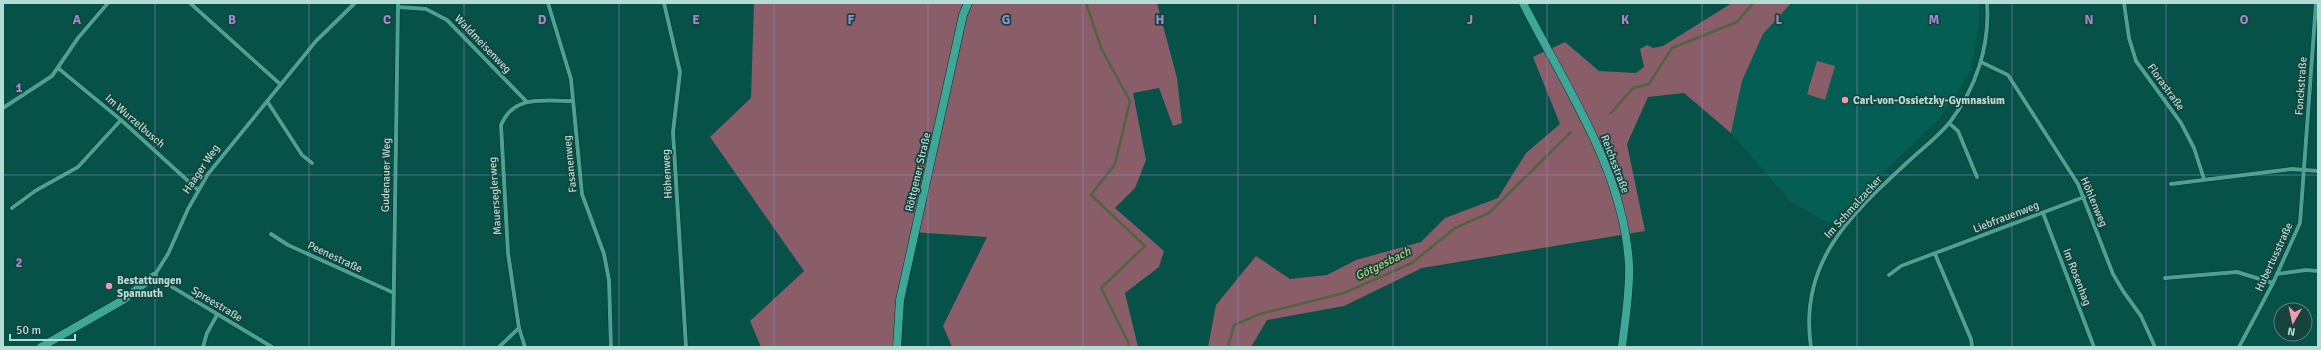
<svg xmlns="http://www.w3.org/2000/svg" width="2321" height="350" font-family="Signika,sans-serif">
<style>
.built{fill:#045e54}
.green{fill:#895e69}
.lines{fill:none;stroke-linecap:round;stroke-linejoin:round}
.stream{stroke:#516440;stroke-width:2.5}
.street-casing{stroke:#02342e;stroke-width:5}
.secondary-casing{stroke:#02342e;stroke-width:9}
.street{stroke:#4ca193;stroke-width:4}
.secondary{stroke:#3ea797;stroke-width:8}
.grid{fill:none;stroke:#9b8dcb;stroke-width:1;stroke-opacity:0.55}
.poi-dot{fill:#f19ab2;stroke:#16443d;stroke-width:1.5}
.labels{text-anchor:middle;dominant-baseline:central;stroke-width:3.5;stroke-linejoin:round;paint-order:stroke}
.street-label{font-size:11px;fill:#b5dcd4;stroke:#16443d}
.poi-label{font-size:11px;font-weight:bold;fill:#b5dcd4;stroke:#16443d;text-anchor:start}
.water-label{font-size:12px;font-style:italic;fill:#b6ce75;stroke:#16443d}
.grid-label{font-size:13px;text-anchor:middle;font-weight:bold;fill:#9b8dcb;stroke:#16443d;stroke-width:3.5;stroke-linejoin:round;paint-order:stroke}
</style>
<rect width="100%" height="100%" fill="#065148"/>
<polygon class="built" points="1791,3 1979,3 1979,23 1970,73 1939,119 1830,224 1791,202 1731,133 1742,81 1763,34"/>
<g class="green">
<polygon points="754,3 1157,3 1177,78 1182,123 1173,126 1159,88 1133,93 1146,160 1135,188 1115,208 1164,251 1159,267 1125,293 1138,347 952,347 943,326 987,237 912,232 896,303 895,347 761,347 750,321 804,271 710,137 751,98"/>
<polygon points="1732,3 1791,3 1763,34 1742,81 1731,133 1684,93 1648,97 1627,144 1645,231 1422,268 1344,306 1267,320 1251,347 1208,347 1216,305 1256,256 1290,279 1327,275 1356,260 1421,242 1445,218 1498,198 1526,153 1560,124 1533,57 1565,42 1599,71 1636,73 1644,67 1640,49 1647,45 1653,48 1663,46"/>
<polygon points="1817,61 1835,66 1825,100 1807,94"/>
</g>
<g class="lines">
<g class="stream">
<polyline points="1086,3 1101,48 1130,101 1115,164 1091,195 1145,246 1101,288 1128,342 1129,347"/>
<polyline points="1611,113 1633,88 1649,84 1672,48 1737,22 1753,3"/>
<polyline points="1228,347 1234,325 1260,314 1344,293 1412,263 1455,228 1489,213 1571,132"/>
</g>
<g class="street-casing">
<g id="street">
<polyline points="190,3 280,84"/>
<polyline points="548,3 571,79 582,194 604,254 609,280 611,347"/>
<polyline points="664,3 680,72 673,132 686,347"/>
<polyline points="2124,3 2129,38 2136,61 2181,123 2194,148 2204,179"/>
<polyline points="398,7 426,9 447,20 526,101"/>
<polyline points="1981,62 2008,75 2078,184 2113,274 2123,291 2141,316 2155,347"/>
<polyline points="58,68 121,120 198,190"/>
<polyline points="267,101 302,155 312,163"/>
<polyline points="3,108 52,76 78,38 108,3"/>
<polyline points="1949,123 1958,131 1977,177"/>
<polyline points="2171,184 2292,169 2318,171"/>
<polyline points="12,208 35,191 78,167 121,120"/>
<polyline points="2043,213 2094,347"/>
<polyline points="271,234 288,245 394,293"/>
<polyline points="1935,254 1971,339 1972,347"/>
<polyline points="2277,274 2306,270 2318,271"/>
<polyline points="1889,275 1901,266 2084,197"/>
<polyline points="2165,278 2237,272 2273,283"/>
<polyline points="203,347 207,333 217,315"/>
<polyline points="272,347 154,276 168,254 188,209 208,174 316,41 355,3"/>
<polyline points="393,347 398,3"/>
<polyline points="499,347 519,328"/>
<path d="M 525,347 L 519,328 L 508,253 L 501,125 C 514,94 545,101 573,101"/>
<path d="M 1811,347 C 1798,260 1853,213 1911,159 C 1924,147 1939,136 1950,122 C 1976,88 1990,46 1987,3"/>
<polyline points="2239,347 2273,283 2300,223 2316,3"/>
</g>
</g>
<g class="secondary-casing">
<g id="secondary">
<path d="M 1523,3 C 1565,86 1624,170 1629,265 C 1630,293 1625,320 1622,347"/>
<polyline points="41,347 123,300 154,276"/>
<polyline points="897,347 900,300 963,15 968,3"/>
</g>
</g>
<use href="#street" class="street"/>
<use href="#secondary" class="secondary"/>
</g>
<path class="grid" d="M 155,3 L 155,347M 309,3 L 309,347M 464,3 L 464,347M 619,3 L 619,347M 774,3 L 774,347M 928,3 L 928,347M 1083,3 L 1083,347M 1238,3 L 1238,347M 1393,3 L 1393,347M 1547,3 L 1547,347M 1702,3 L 1702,347M 1857,3 L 1857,347M 2012,3 L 2012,347M 2166,3 L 2166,347M 3,175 L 2318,175"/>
<g class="poi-dot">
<circle cx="1845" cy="100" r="4"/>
<circle cx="109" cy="286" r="4"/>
</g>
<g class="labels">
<g class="street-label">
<text transform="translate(483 44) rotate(46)">Waldmeisenweg</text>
<text transform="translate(2301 86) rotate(-86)">Fonckstraße</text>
<text transform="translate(2166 87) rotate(54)">Florastraße</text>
<text transform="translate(135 121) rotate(41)">Im Wurzelbusch</text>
<text transform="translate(570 164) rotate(-96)">Fasanenweg</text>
<text transform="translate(1615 164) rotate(69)">Reichsstraße</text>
<text transform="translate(201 169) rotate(-56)">Haager Weg</text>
<text transform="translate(918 172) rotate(-77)">Röttgener Straße</text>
<text transform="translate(667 174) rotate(-93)">Höhenweg</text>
<text transform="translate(386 175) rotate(-89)">Gudenauer Weg</text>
<text transform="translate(495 196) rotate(-94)">Mauerseglerweg</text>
<text transform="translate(2094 202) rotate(67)">Höhlenweg</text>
<text transform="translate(1853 207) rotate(-48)">Im Schmalzacker</text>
<text transform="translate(2006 217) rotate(-21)">Liebfrauenweg</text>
<text transform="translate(335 257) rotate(25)">Peenestraße</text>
<text transform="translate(2274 257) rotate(-65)">Hubertusstraße</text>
<text transform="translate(2077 277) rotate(69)">Im Rosenhag</text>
<text transform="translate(217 304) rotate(31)">Spreestraße</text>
</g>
<g class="poi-label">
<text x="1853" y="100">Carl-von-Ossietzky-Gymnasium</text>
<text x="117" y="280">Bestattungen<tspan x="117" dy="13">Spannuth</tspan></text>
</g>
<g class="water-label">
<text transform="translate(1383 264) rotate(-26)">Götgesbach</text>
</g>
</g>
<g class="grid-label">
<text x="77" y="24">A</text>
<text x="232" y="24">B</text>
<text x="387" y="24">C</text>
<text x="542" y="24">D</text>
<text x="696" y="24">E</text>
<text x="851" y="24">F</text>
<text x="1006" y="24">G</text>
<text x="1160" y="24">H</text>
<text x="1315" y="24">I</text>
<text x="1470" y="24">J</text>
<text x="1625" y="24">K</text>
<text x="1779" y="24">L</text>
<text x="1934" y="24">M</text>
<text x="2089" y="24">N</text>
<text x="2244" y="24">O</text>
<text x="19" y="92">1</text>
<text x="19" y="267">2</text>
</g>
<rect width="2321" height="350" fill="none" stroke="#b5dcd4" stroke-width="8"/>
<g transform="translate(2293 322) rotate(189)"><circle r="19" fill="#16443d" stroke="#568179"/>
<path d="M0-3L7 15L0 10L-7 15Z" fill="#f19ab2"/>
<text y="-6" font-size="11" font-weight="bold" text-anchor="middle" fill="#b5dcd4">N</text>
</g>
<path d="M10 334v6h65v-6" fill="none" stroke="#b5dcd4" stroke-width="2"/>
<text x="16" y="334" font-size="12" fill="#b5dcd4" stroke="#16443d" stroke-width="3" paint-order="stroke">50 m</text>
</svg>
